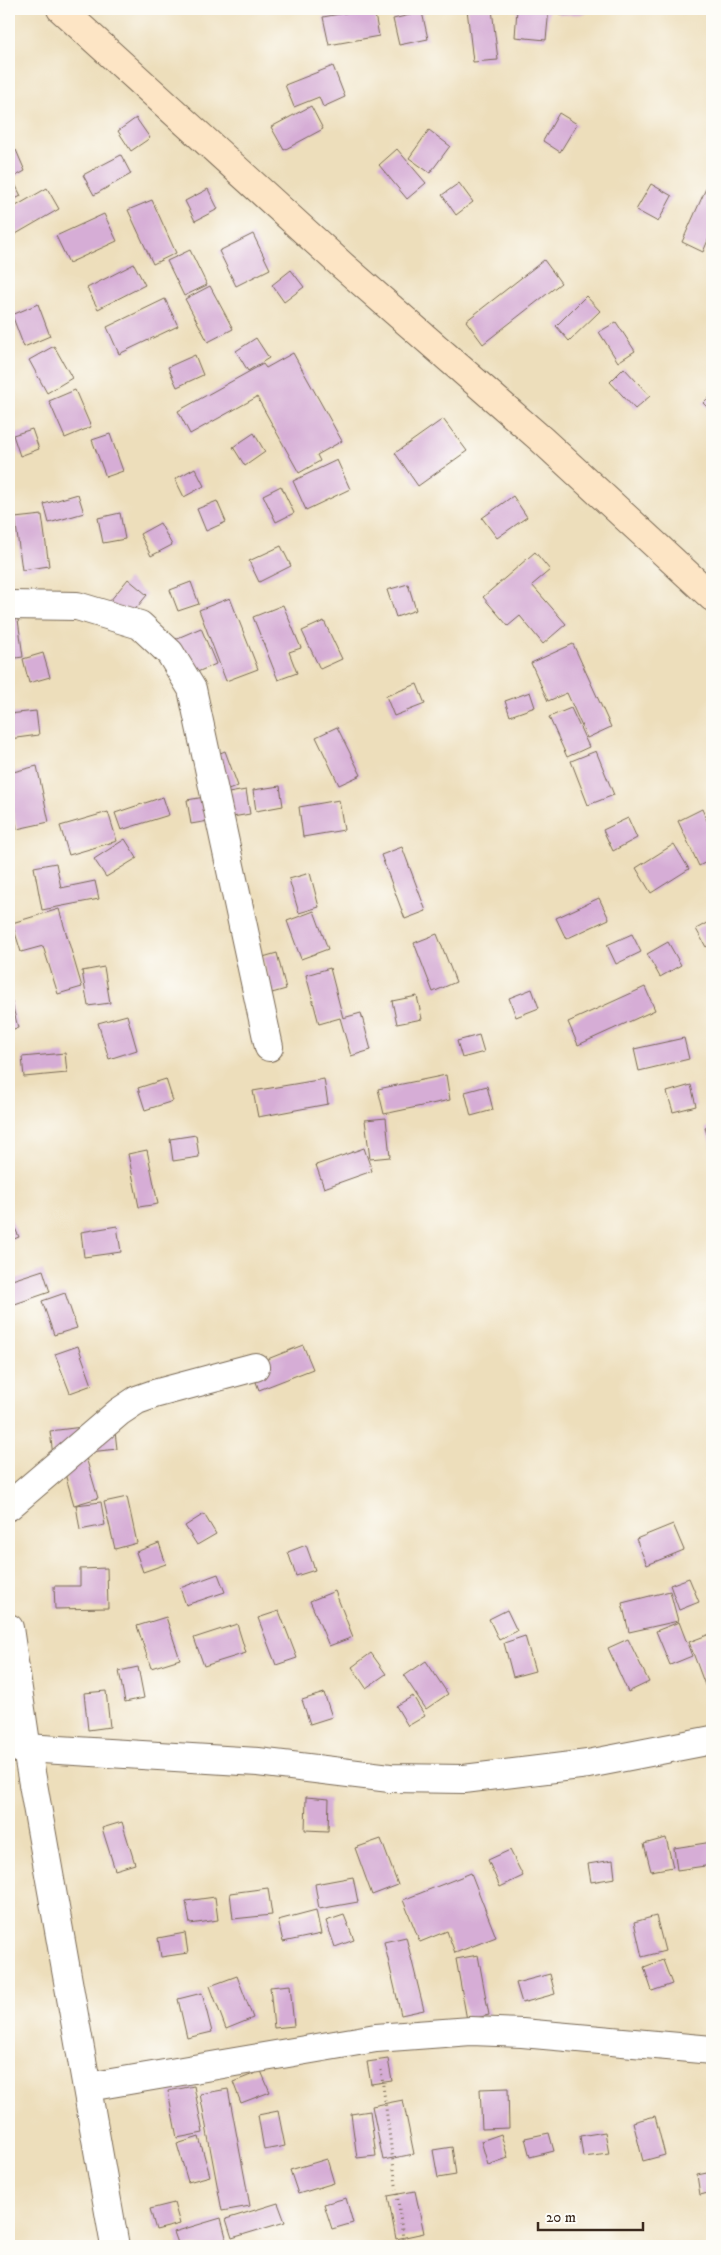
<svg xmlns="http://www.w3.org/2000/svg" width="721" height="2255" font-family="'IM FELL DW Pica',serif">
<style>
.building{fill:#d6add6}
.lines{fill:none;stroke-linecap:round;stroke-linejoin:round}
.street-casing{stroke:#796955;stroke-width:30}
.secondary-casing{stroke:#796955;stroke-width:30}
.path{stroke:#796955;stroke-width:3;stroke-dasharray:1 4;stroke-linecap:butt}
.street{stroke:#fff;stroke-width:28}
.secondary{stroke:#fde5c5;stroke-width:28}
</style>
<rect width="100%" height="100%" fill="#fdfcf7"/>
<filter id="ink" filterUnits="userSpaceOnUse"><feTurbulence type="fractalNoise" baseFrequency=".02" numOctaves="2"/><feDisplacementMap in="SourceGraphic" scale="10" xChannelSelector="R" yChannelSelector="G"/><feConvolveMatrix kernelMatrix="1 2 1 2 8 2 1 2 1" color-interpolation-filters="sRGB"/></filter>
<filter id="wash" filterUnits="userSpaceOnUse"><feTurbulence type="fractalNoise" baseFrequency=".0096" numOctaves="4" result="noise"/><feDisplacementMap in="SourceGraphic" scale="20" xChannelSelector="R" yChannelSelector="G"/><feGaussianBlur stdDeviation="1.12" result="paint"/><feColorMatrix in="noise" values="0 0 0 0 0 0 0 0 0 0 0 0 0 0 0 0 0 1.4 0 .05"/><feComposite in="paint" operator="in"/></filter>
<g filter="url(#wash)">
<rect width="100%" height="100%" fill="#eddebb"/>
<g id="blocks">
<g class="building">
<polygon points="367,9 374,9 379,36 329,45 323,17"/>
<polygon points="467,9 492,9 498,60 473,62"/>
<polygon points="517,9 549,9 546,40 515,37"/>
<polygon points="559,9 585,9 585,14 559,15"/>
<polygon points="422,12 428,39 399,45 393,19"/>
<polygon points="333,66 345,97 323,107 319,97 294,107 285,85"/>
<polygon points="311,106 323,129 284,150 271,127"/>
<polygon points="559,113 577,124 560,152 543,141"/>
<polygon points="136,118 150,138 131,151 118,131"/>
<polygon points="429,130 450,146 430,173 409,158"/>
<polygon points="397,149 426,183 407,199 379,165"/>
<polygon points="16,150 25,171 12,178 21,196 9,202 9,154"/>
<polygon points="121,155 131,174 94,195 83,175"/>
<polygon points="712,175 712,231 703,252 682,242"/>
<polygon points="459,183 473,202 456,215 442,195"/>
<polygon points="651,184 672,196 658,222 636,210"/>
<polygon points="47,188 59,209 9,238 9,210"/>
<polygon points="208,189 218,209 195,221 185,201"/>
<polygon points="152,200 176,253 153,264 128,210"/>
<polygon points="104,214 117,241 69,263 56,236"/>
<polygon points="253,234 270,269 236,286 219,251"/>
<polygon points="190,250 207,285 184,296 167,261"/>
<polygon points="544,260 561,283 483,344 466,321"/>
<polygon points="134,264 145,285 98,309 87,288"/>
<polygon points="291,270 304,287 284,302 272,285"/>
<polygon points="210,286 233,329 208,342 185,299"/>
<polygon points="586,296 600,311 569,341 556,326"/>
<polygon points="165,299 178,326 119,354 107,327"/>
<polygon points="38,304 50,336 24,347 12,315"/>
<polygon points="616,322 635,351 618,362 599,332"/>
<polygon points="256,338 269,358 248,371 236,351"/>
<polygon points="54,346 72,378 47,393 29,360"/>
<polygon points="293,353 342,441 317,455 320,461 299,473 257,397 190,434 178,411 263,364 266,368"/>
<polygon points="195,355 203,375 177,387 168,367"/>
<polygon points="624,368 650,396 635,409 610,382"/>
<polygon points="75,390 91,427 65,438 49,401"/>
<polygon points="712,394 712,412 703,403"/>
<polygon points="443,419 467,451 418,486 395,453"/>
<polygon points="32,429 39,449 20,456 13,435"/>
<polygon points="254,433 265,452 245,466 233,447"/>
<polygon points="110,434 123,471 106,477 92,440"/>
<polygon points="337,460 350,489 306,510 293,481"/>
<polygon points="195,468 204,486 184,497 175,479"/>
<polygon points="281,486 294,513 276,522 263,495"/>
<polygon points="78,494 84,513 49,523 44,504"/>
<polygon points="513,496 527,517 497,538 482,518"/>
<polygon points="217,501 226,522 206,531 197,509"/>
<polygon points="120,513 125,539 103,543 98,518"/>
<polygon points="42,515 49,566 22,570 15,518"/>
<polygon points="160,523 172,545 151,556 140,534"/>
<polygon points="281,546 291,566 259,582 249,561"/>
<polygon points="535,552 550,570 532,585 566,624 543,644 520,616 508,626 483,597"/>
<polygon points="128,579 147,595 120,628 101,612"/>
<polygon points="191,582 199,604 178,611 170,590"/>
<polygon points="408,584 416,610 396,617 387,590"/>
<polygon points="230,598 258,669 226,681 199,610"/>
<polygon points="283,605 301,648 289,652 297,673 278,680 253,617"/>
<polygon points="17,612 23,657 9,659 9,613"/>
<polygon points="324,621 342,659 320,669 302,631"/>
<polygon points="201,628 216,664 188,676 173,640"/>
<polygon points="573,644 611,727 587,738 567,693 548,701 531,663"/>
<polygon points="43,653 50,677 29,683 23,659"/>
<polygon points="417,684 425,704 394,716 386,696"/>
<polygon points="530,692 535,707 510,716 505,701"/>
<polygon points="571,708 589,747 567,757 549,717"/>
<polygon points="36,711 39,735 9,739 9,714"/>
<polygon points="337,727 361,775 339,785 316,737"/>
<polygon points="225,751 238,786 219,794 206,759"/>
<polygon points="596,751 614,795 588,805 571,761"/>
<polygon points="37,766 49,822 17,829 9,794 9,773"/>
<polygon points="280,786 283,806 256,811 253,790"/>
<polygon points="246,790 250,814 191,824 187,800"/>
<polygon points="163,797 169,815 121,830 115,813"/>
<polygon points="339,800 344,830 303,837 299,807"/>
<polygon points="702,809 712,832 712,859 699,866 678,821"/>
<polygon points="108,812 117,841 69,855 60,826"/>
<polygon points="628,818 637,838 613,851 603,830"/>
<polygon points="125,839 137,858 106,877 94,859"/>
<polygon points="674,844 689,869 651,893 636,868"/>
<polygon points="402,847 426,911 405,919 381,855"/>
<polygon points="56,863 61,888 95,881 99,899 42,910 34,867"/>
<polygon points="310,873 319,907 299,913 289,879"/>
<polygon points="599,898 609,919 566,939 556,918"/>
<polygon points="59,909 82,987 58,994 43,946 21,952 12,923"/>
<polygon points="314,911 328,949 301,959 287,921"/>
<polygon points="712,920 712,943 706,947 696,929"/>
<polygon points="437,934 456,982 433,992 414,943"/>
<polygon points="632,934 641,952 616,964 607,945"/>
<polygon points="668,942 681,965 660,977 647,954"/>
<polygon points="277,953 286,989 272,993 263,957"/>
<polygon points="104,967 110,1003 88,1006 82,971"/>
<polygon points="330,968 343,1018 361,1013 371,1050 351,1056 340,1018 319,1024 306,975"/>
<polygon points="645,987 655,1010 578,1045 568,1022"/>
<polygon points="532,989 539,1008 516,1017 509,998"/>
<polygon points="417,996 422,1019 397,1024 392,1001"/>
<polygon points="11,999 18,1028 9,1030 9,1000"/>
<polygon points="127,1015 137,1050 109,1059 98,1023"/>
<polygon points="479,1035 484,1052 462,1058 457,1041"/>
<polygon points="684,1038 689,1059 639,1071 634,1049"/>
<polygon points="65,1053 67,1073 24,1077 22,1057"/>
<polygon points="446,1075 450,1100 384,1114 378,1089"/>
<polygon points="166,1079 173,1101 145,1110 138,1088"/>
<polygon points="324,1079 328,1104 258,1117 253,1091"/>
<polygon points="691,1085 696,1106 673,1112 667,1092"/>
<polygon points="487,1086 493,1110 471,1116 465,1092"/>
<polygon points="386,1118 390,1157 370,1159 365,1120"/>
<polygon points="712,1126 712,1148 705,1128"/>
<polygon points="196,1135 199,1157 173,1161 170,1139"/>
<polygon points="364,1148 372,1171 324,1188 316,1165"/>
<polygon points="147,1150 158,1204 139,1207 128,1154"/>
<polygon points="9,1215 19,1237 9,1241"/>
<polygon points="117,1226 121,1252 84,1257 81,1232"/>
<polygon points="43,1270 50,1292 9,1306 9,1281"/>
<polygon points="65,1293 77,1328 54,1335 42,1301"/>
<polygon points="303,1345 313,1369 259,1390 250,1366"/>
<polygon points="78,1346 92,1385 70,1393 55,1354"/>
<polygon points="114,1423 117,1449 53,1456 50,1431"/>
<polygon points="85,1454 98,1498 74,1505 61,1460"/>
<polygon points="127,1497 137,1543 115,1549 104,1502"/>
<polygon points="101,1502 105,1525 80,1530 76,1505"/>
<polygon points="204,1514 216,1534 197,1545 185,1526"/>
<polygon points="673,1524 684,1550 647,1565 636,1539"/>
<polygon points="159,1543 166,1564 143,1572 136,1552"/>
<polygon points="306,1545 315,1570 296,1576 288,1552"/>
<polygon points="107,1568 108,1608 55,1609 54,1586 80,1586 80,1569"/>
<polygon points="218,1574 225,1592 186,1605 180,1588"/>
<polygon points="689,1578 699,1602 679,1610 670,1585"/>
<polygon points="335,1591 353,1637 329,1646 310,1601"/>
<polygon points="670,1591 678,1621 629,1632 622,1603"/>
<polygon points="507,1610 517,1631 499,1640 489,1619"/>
<polygon points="279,1611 297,1658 276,1665 258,1618"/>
<polygon points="166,1617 180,1659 151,1668 137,1626"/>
<polygon points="679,1622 692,1656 670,1665 656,1631"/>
<polygon points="237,1624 246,1653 204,1666 194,1638"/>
<polygon points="710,1634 712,1639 712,1695 709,1696 689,1642"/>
<polygon points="525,1636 535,1671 513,1677 504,1643"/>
<polygon points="628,1639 649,1682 628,1692 608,1648"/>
<polygon points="371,1653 386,1674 366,1688 352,1667"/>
<polygon points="426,1661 448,1694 426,1709 404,1676"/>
<polygon points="138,1667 144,1698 125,1702 119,1671"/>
<polygon points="106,1691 110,1727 88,1730 84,1693"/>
<polygon points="324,1693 332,1717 310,1724 302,1700"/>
<polygon points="413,1696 425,1716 408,1726 396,1706"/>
<polygon points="306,1797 329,1799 328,1831 305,1830"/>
<polygon points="122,1822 135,1864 115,1870 102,1828"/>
<polygon points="666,1838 673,1867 651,1871 644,1844"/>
<polygon points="381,1839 398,1885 372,1895 355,1848"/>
<polygon points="712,1842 712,1865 677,1870 674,1848"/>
<polygon points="510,1850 523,1876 500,1887 488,1860"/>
<polygon points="613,1860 615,1878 591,1882 588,1864"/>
<polygon points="471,1873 496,1937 455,1953 447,1931 420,1942 403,1900"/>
<polygon points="353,1877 358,1902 319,1909 315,1884"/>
<polygon points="268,1888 272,1915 233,1919 230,1893"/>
<polygon points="215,1897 218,1920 190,1924 186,1901"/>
<polygon points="316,1910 321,1934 283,1942 278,1920"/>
<polygon points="344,1915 354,1940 335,1947 326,1921"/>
<polygon points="656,1916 665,1951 642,1957 634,1922"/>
<polygon points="185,1933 188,1953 161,1957 158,1938"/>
<polygon points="406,1937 424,2010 401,2015 384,1942"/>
<polygon points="478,1955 489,2015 467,2020 456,1959"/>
<polygon points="663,1960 672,1984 652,1991 644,1967"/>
<polygon points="550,1974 555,1994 522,2003 516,1983"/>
<polygon points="237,1976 253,2018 226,2029 210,1986"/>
<polygon points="290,1985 294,2026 274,2028 270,1987"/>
<polygon points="202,1993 212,2032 187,2038 178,1999"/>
<polygon points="388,2059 392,2081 371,2084 367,2062"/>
<polygon points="261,2071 270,2092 241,2103 233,2082"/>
<polygon points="194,2086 203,2133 177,2138 168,2091"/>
<polygon points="508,2088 509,2128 482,2129 480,2089"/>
<polygon points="228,2089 250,2206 222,2211 200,2094"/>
<polygon points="403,2100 414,2154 383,2160 372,2106"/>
<polygon points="278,2111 285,2146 264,2150 258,2115"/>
<polygon points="370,2111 376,2156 357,2158 351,2114"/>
<polygon points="655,2116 665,2155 643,2161 633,2122"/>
<polygon points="605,2132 609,2154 583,2157 580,2136"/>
<polygon points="549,2133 554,2151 530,2157 525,2138"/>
<polygon points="501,2134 508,2158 488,2165 481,2141"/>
<polygon points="199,2137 210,2176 188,2182 177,2144"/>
<polygon points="452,2147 456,2175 438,2178 433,2150"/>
<polygon points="327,2159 334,2183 298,2194 290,2170"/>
<polygon points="712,2172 712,2192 700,2195 697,2175"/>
<polygon points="415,2191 424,2233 396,2239 388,2196"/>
<polygon points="346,2198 353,2223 332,2229 324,2204"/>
<polygon points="174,2203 180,2224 156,2230 150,2209"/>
<polygon points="278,2203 285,2222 232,2238 226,2219"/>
<polygon points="221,2218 227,2241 210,2246 179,2246 174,2232"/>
</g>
</g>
</g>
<g filter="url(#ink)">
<use href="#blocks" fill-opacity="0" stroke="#796955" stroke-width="1"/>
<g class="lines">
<g class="street-casing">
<g id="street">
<polyline points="9,605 77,606 140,625 170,653 192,689 269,1047"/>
<polyline points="9,1506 119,1412 137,1400 154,1394 255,1367"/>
<polyline points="9,1628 27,1750 115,2246"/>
<polyline points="9,1747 258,1762 390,1778 464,1779 588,1764 712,1740"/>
<polyline points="88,2087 376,2038 471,2031 522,2033 712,2050"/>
</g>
</g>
<g class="secondary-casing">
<polyline id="secondary" points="61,9 343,266 542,440 712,597"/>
</g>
<polyline class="path" points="381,2070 404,2246"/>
<use href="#street" class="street"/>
<use href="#secondary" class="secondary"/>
</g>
</g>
<rect width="721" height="2255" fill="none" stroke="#fdfcf7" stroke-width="30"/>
<path d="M538 2222v8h105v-8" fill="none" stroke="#3b2a1e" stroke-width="2.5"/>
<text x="546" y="2222" font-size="15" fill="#3b2a1e" stroke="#fdfcf7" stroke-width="4" paint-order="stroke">20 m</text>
</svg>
